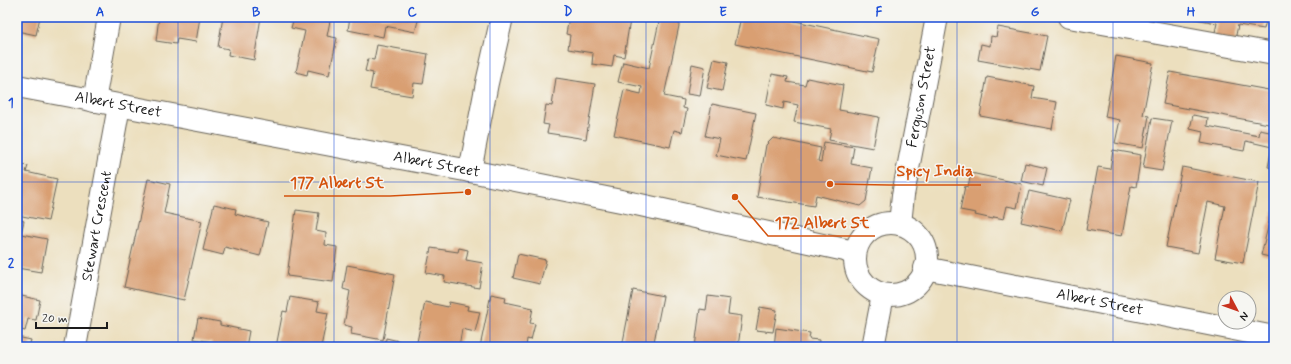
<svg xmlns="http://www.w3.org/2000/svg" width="1291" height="364" font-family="Mynerve,sans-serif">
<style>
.building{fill:#d99f72}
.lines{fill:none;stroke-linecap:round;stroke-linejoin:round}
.street-casing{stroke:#656055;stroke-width:24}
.secondary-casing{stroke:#656055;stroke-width:24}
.street{stroke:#fff;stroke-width:22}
.secondary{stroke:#fff;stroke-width:22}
.grid{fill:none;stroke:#1d4ed8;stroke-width:1;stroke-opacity:0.55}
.labels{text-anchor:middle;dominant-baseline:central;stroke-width:3;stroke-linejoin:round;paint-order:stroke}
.street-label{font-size:15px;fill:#1c1c1c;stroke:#f6f6f2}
.leader{fill:none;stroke:#d4530e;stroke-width:1.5}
.callout-dot{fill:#d4530e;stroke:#f6f6f2;stroke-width:1.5}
.callout-label{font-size:16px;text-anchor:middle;font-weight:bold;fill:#d4530e;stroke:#f6f6f2;stroke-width:3;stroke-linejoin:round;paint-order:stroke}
.neatline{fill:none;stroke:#1d4ed8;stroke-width:1.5}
.grid-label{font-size:13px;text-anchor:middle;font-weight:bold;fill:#1d4ed8}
</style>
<rect width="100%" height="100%" fill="#f6f6f2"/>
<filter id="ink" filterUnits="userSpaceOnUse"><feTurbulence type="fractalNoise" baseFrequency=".025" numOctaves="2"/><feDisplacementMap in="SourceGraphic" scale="8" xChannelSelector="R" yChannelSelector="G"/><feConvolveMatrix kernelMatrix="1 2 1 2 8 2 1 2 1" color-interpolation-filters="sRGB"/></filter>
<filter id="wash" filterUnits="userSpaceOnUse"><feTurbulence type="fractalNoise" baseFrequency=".012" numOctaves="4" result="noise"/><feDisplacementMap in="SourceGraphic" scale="16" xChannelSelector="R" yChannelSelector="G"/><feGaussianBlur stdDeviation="0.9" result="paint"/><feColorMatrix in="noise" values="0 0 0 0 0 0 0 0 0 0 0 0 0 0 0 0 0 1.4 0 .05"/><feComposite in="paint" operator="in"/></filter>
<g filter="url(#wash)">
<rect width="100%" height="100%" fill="#ecdfbe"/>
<g id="blocks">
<g class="building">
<polygon points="17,17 40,17 36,35 17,31"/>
<polygon points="159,17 200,17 196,42 177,39 176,44 156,41"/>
<polygon points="223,17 261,17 254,60 228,55 229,49 218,47"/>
<polygon points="294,17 315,20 315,18 330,21 327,36 337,38 329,75 308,70 307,75 296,72 305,31 291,28"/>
<polygon points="350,17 419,17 415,32 385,26 383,37 348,30"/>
<polygon points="569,17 612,17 630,20 624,57 614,55 612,67 592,64 593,53 568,49 570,35 566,34"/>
<polygon points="660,17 680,21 664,96 684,100 683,108 687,109 682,132 674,130 670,147 614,135 624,90 641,94 642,87 618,82 623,62 649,68"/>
<polygon points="741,17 776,17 879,39 872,72 735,44"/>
<polygon points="1195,17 1267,17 1264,29 1238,25 1235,40 1214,37 1217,23 1195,19"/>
<polygon points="998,27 1047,36 1040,71 978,60 981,44 990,46 991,36 996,37"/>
<polygon points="377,45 428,54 423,84 414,83 412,96 370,89 373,73 365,71 368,59 374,60"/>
<polygon points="1116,56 1153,63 1143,115 1149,116 1143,148 1115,143 1120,120 1105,117"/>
<polygon points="714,59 728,62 722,91 707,88"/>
<polygon points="692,64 705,67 700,96 687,94"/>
<polygon points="1170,72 1274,91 1274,125 1163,104"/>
<polygon points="772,74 788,77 787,82 805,85 807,78 843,85 839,110 879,117 873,148 829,140 831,129 794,122 798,105 784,102 783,109 766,105"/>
<polygon points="987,77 1034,86 1032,98 1057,102 1052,129 980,116"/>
<polygon points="556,78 595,84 586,139 547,133 549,125 543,124 546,105 552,106"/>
<polygon points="712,104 756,113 746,161 716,155 720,139 705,136"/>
<polygon points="1193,115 1208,118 1207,126 1259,136 1260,130 1274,133 1274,168 1268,167 1272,147 1246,141 1244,151 1201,143 1203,132 1190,129"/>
<polygon points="1152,118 1172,121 1162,171 1143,168"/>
<polygon points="773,138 821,148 818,161 821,162 824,142 854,147 851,164 872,168 866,201 860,206 816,195 814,206 757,197 766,145"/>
<polygon points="1113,150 1141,155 1136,187 1131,186 1122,236 1086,230 1098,167 1110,169"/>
<polygon points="1025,163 1047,168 1043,186 1021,181"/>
<polygon points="17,164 28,166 26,172 57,179 48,221 17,215"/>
<polygon points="1182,167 1259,182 1243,263 1215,258 1225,206 1208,202 1198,253 1166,247"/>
<polygon points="971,173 1022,184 1017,208 1007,206 1004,219 994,217 993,219 975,215 976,213 960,210 965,186 968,187"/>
<polygon points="148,179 170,184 164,213 202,221 184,300 124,287"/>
<polygon points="1029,191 1070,200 1062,231 1021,222"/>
<polygon points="214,204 236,209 235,214 268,222 260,256 225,247 223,255 203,250"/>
<polygon points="296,210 319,213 316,231 326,233 325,245 337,247 333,282 287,276"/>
<polygon points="1273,211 1274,211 1274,258 1261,255 1271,215 1272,215"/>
<polygon points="17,219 24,221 21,234 47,239 41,272 17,268"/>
<polygon points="431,248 458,252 459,248 468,250 466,260 483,263 479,288 444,282 445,276 426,273"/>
<polygon points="518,254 546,260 540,284 513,278"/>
<polygon points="347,265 395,274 383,340 351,334 352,327 344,325 350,291 343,289"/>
<polygon points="633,290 663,296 653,347 622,347"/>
<polygon points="491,294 506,297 505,302 533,308 530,323 535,324 531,340 527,339 526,347 480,347"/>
<polygon points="17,295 40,300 36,320 28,319 25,331 17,329"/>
<polygon points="708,296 730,299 728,314 742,316 738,347 695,347 700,309 706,310"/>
<polygon points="290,297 319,302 317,311 328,313 321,347 276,347 283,311 287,312"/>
<polygon points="425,302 448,307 449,302 468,306 467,310 480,312 475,332 462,329 459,347 416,347"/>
<polygon points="760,307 777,310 773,332 756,330"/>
<polygon points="198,318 220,322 220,325 249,331 246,347 210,347 212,342 194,339"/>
<polygon points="776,328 810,333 809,339 819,340 818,347 774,347"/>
<polygon points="17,337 31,340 29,347 17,347"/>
<polygon points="386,338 403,342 402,347 385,347"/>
</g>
</g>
</g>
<g filter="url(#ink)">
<use href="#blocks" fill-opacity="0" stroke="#656055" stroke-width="1"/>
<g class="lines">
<g class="street-casing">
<g id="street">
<polyline points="1069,17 1274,54"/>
<polyline points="94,101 109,17"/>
<polyline points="470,171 487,83 502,17"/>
<path id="s1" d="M 75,347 L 119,106"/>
</g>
</g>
<g class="secondary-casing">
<g id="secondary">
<path id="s2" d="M 17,86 L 470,171 L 636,204 L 845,250 L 855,255"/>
<circle cx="891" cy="259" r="36"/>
<path id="s3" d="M 900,224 L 903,195 L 937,17"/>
<path id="s4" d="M 925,268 L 1274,337"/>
<polyline points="873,347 883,295"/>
</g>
</g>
<use href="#street" class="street"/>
<use href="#secondary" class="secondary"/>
</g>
</g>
<path class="grid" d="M 178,17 L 178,347M 334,17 L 334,347M 490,17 L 490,347M 646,17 L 646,347M 801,17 L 801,347M 957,17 L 957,347M 1113,17 L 1113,347M 17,182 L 1274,182"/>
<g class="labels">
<g class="street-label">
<text stroke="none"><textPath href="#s3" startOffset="129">Ferguson Street</textPath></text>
<text stroke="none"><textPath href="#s2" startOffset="103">Albert Street</textPath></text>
<text stroke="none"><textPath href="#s2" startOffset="427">Albert Street</textPath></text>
<text stroke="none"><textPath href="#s1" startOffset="123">Stewart Crescent</textPath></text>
<text stroke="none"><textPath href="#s4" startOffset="178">Albert Street</textPath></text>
</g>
</g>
<path class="leader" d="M830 184L889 185H981M468 192L390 196H284M735 197L768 236H875"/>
<g class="callout-dot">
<circle cx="830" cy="184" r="4"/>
<circle cx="468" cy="192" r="4"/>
<circle cx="735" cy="197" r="4"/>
</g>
<g class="callout-label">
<text x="935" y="176">Spicy India</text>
<text x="337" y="188">177 Albert St</text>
<text x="822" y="228">172 Albert St</text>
</g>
<rect width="1291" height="364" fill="none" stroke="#f6f6f2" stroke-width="44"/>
<g transform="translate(1237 310) rotate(131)"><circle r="19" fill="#f6f6f2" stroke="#9f9f9c"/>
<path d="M0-3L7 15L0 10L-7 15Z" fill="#c8321e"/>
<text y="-6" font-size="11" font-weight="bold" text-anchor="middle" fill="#1c1c1c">N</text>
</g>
<path d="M36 322v6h71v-6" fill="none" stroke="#1c1c1c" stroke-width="2"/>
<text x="42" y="322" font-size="12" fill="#1c1c1c" stroke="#f6f6f2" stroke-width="3" paint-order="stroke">20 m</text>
<rect x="22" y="22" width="1247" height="320" class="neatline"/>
<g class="grid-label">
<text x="100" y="16">A</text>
<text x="256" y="16">B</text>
<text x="412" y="16">C</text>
<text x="568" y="16">D</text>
<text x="723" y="16">E</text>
<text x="879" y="16">F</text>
<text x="1035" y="16">G</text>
<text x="1191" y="16">H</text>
<text x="11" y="107">1</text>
<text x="11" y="267">2</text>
</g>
</svg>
